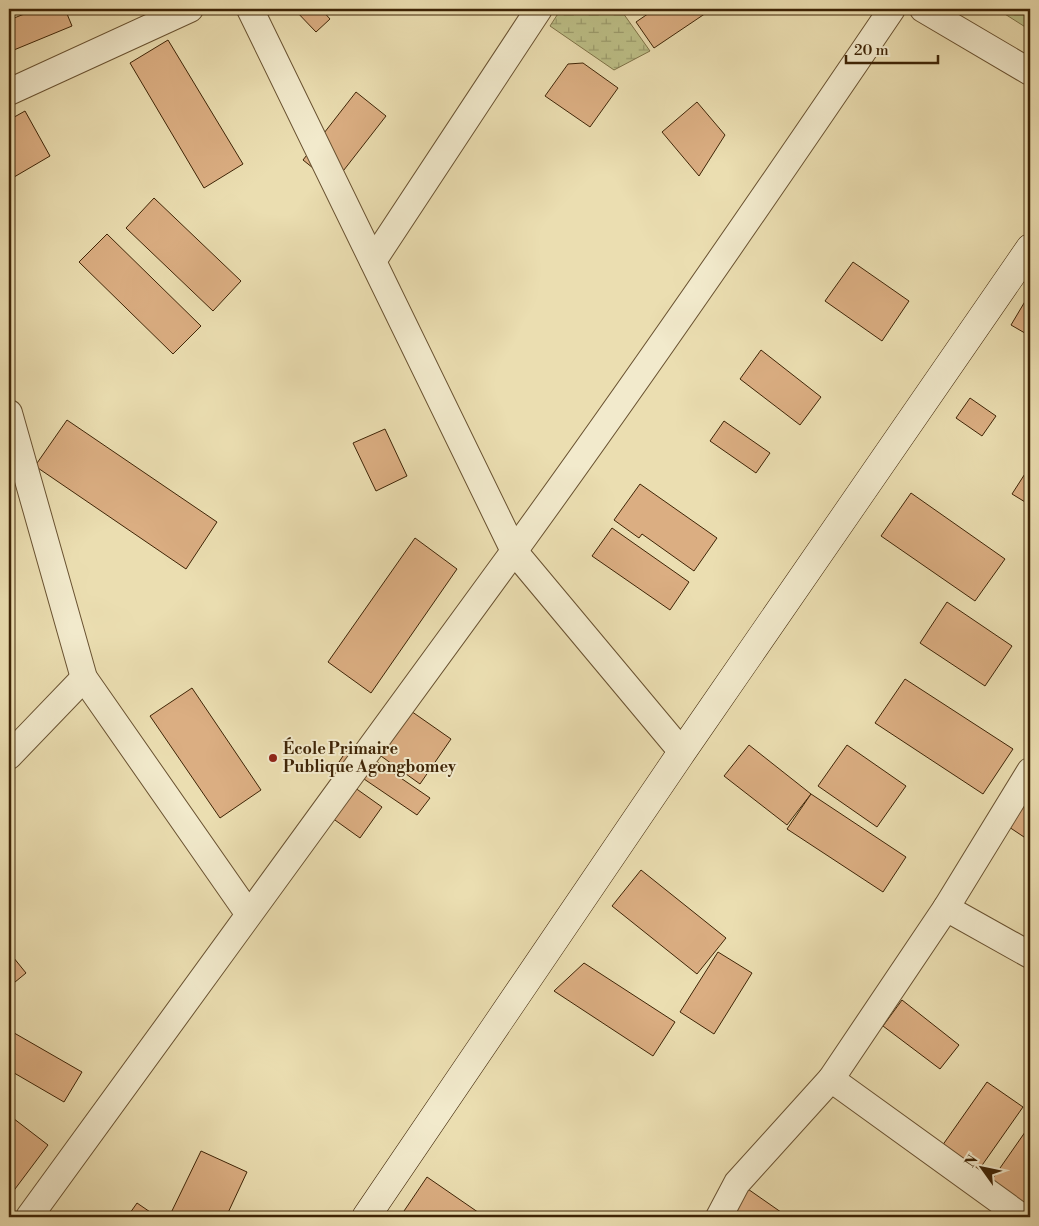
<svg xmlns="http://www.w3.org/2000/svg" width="1039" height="1226" font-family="'Libre Bodoni',serif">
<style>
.wetland{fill:url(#wetland-marsh);stroke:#7e7247}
.building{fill:#dbae82;stroke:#3e2406}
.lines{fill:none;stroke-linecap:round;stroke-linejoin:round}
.street-casing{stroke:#695231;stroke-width:28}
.secondary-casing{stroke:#3e2406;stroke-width:29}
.street{stroke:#f2eacc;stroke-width:26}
.secondary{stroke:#f2eacc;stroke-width:28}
.poi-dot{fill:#8f2418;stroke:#f2eacc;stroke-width:2}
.labels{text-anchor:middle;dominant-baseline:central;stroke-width:4;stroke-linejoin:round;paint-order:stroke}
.poi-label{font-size:16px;font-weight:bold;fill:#3e2406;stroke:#f2eacc;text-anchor:start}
</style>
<defs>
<pattern id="wetland-marsh" width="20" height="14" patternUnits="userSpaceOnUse" patternTransform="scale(1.25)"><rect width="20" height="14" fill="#bdc088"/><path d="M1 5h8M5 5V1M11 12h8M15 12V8" fill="none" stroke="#9b9c6d"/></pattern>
</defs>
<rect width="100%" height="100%" fill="#ebdeb1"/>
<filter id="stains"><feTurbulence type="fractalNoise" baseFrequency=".004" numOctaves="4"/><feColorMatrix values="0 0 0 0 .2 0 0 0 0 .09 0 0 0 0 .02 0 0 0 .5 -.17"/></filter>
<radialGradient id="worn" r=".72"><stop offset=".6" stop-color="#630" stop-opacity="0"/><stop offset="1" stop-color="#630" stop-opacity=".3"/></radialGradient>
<g class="wetland">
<polygon points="561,9 630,9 623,13 650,51 614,70 550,26"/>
<polygon points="997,9 1030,9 1030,30"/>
</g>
<g class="building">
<polygon points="37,9 65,9 72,26 9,52 9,20"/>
<polygon points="294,9 321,9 330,19 316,32"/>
<polygon points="655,9 712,9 654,48 636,22"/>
<polygon points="168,40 243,164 204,188 130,63"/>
<polygon points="583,63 618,88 590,127 545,96 568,64"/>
<polygon points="356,92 386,116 333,184 303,160"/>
<polygon points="697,102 725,135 699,176 662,132"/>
<polygon points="25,111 50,156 9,180 9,120"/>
<polygon points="154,198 241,281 213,311 126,228"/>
<polygon points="107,234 201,326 173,354 79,262"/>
<polygon points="853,262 909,301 882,341 825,301"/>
<polygon points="1030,293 1030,336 1011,325"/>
<polygon points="761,350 821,397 800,425 740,379"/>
<polygon points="970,398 996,416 982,436 956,418"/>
<polygon points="67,420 217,522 186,569 35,466"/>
<polygon points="724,421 770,453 756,473 710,441"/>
<polygon points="385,429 407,476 376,491 353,443"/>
<polygon points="1030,466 1030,505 1012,494"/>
<polygon points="640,484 717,538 694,571 642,534 639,538 614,520"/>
<polygon points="911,493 1005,559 975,601 881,536"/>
<polygon points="612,528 689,582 670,610 592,556"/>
<polygon points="415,538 457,569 371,693 328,662"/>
<polygon points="947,602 1012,646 985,686 920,643"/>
<polygon points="905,679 1013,749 983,794 875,723"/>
<polygon points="192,688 261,790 220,818 150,716"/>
<polygon points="398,702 451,739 420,784 367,746"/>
<polygon points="351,744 430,798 417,815 339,762"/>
<polygon points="749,745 811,794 787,825 724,776"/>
<polygon points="847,745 906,786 877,827 818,786"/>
<polygon points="344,780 382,807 360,838 321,810"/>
<polygon points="811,794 906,857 883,892 787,829"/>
<polygon points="1030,796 1030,841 1009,827"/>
<polygon points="641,870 726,938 697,974 612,906"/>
<polygon points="9,952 26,973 9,987"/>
<polygon points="718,952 752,973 714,1034 680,1012"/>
<polygon points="584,963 675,1022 653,1056 554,991"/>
<polygon points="902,1000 959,1045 940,1069 883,1026"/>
<polygon points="9,1030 82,1072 64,1102 9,1070"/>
<polygon points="987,1082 1023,1107 978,1171 942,1146"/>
<polygon points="9,1115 48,1145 9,1197"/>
<polygon points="1030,1125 1030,1193 1016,1213 984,1191"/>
<polygon points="201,1151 247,1172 226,1217 169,1217"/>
<polygon points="427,1177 485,1217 407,1217 402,1214"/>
<polygon points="745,1187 788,1217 724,1217"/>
<polygon points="137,1203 156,1216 155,1217 136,1217 130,1213"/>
</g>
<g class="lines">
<g class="street-casing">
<g id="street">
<polyline points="250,9 514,551 682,752"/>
<polyline points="923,9 1030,72"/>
<polyline points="9,92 190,9"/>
<polyline points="373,261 539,9"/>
<polyline points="9,413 84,678 248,913"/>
<polyline points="9,756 84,678"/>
<polyline points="946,908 1030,955"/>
<polyline points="831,1079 1022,1217"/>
<path d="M 29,1217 C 189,995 351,775 512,554 C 642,375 768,192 892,9"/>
<polyline points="719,1217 737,1183 831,1079 946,908 1030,771"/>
</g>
</g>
<g class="secondary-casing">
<polyline id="secondary" points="366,1217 682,752 1030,248"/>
</g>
<use href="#street" class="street"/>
<use href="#secondary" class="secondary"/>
</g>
<circle class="poi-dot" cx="273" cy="758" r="5"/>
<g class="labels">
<g class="poi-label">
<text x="283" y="749">École Primaire<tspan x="283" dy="18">Publique Agongbomey</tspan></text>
</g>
</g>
<rect width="1039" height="1226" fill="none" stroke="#ebdeb1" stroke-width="30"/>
<rect x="10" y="10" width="1019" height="1206" fill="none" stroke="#3e2406" stroke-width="2.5"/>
<rect x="15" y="15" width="1009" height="1196" fill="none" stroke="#3e2406"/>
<g transform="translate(982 1168) rotate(303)" stroke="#f2eacc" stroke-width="4" paint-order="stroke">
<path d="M0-4L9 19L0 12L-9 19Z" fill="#3e2406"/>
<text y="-8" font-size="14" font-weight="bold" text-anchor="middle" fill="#3e2406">N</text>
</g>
<path d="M846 55v8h92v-8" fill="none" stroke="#3e2406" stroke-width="2.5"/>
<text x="854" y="55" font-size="15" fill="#3e2406" stroke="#f2eacc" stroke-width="4" paint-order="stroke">20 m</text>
<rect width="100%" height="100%" filter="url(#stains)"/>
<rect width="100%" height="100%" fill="url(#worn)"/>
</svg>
